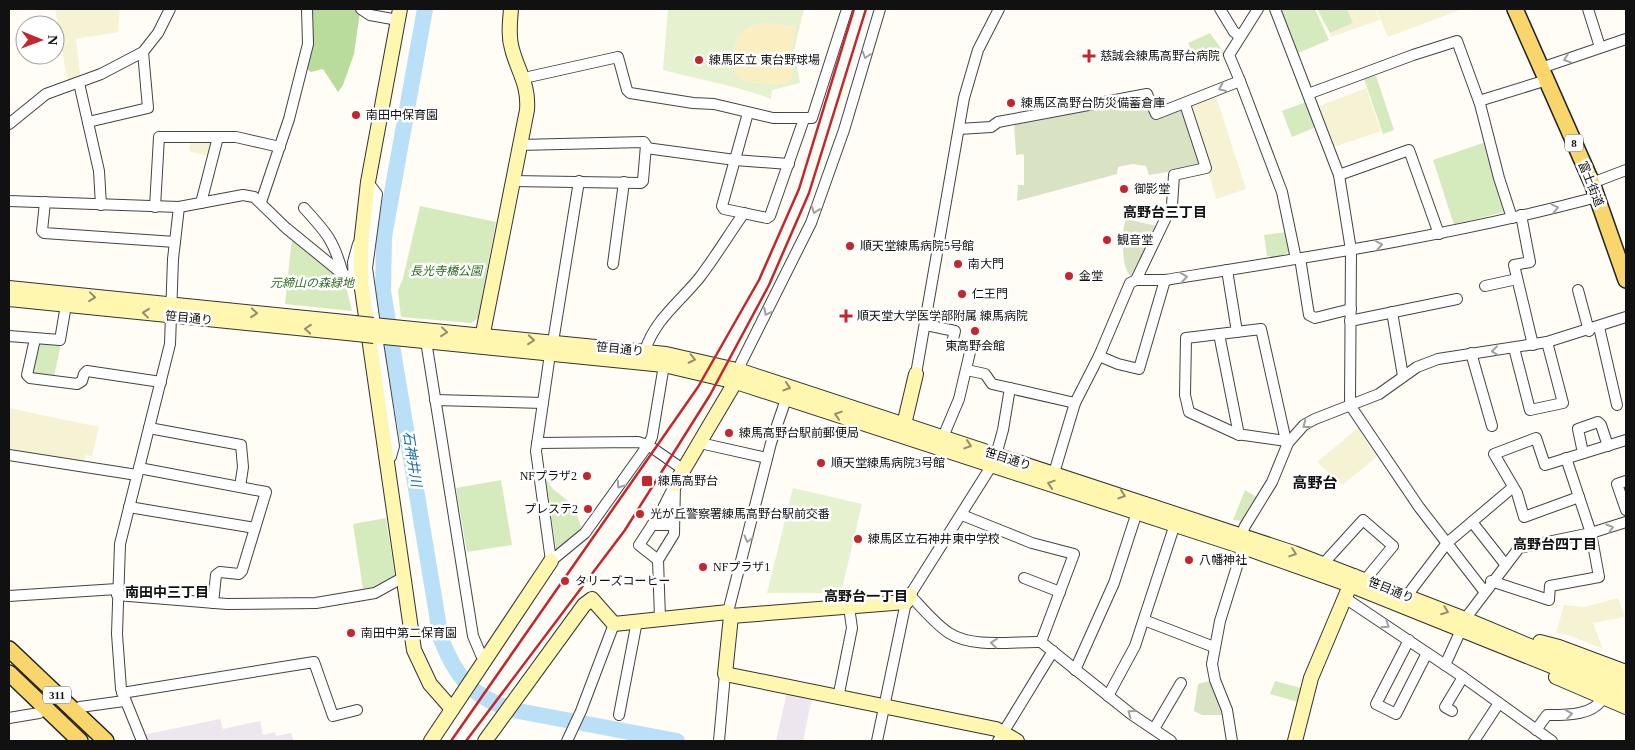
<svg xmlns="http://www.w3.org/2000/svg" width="1635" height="750" font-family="'Times New Roman','Noto Sans JP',serif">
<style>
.industrial{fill:#eee6ef}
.farmland{fill:#f6f3d4}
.green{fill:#d5ebbd}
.forest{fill:#b9dc9c}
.sand{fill:#fbeec1}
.cemetery{fill:#d9e3c4}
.pitch{fill:#e6f2cf;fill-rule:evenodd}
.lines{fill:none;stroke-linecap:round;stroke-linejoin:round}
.river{stroke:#b9e0f7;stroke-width:16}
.primary-tunnel{stroke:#dbdad3;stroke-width:15;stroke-dasharray:15 8;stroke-linecap:butt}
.street-casing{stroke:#444;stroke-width:12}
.secondary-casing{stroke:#333;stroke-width:16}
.primary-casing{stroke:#222;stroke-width:18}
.street{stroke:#fff;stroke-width:10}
.secondary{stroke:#fff6b0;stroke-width:14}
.primary{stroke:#f9d66b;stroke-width:15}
.rail{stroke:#c4262e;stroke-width:2.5}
.secondary-bridge-casing{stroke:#333;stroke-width:16;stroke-linecap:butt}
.secondary-bridge{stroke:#fff6b0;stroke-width:14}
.oneway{stroke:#a0a0a0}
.oneway2{stroke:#948f68}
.poi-dot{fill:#c4262e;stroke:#fff;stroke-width:2}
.labels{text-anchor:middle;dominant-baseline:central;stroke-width:5;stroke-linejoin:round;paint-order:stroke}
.shield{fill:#fff;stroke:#585858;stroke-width:1}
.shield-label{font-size:11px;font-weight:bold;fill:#111}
.poi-label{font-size:12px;fill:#111;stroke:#fff;text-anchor:start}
.street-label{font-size:12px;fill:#111;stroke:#fff}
.park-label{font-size:12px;font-style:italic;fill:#2f6b1f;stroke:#fff}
.neighbourhood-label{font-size:14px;font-weight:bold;fill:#111;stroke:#fff}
.water-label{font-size:14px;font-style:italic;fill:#1768a6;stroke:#fff}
.quarter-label{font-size:15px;font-weight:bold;fill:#111;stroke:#fff}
</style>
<rect width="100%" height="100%" fill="#fffdf5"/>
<g class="industrial">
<polygon points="787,692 812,697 803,741 776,741"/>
<polygon points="220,719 223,729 260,721 263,735 275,732 276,736 291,733 294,741 146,741 143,735"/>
</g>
<g class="farmland">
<polygon points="55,9 120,9 118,32 76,39 81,81 68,84"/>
<polygon points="1347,9 1375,9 1380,20 1331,37 1330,33 1353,23"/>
<polygon points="1376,9 1462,9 1388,37"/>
<polygon points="1366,88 1381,131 1334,147 1319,106"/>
<polygon points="1216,96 1246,189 1216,199 1190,105"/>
<polygon points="213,139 211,157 189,151 191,140"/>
<polygon points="9,408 99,427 92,456 86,455 84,463 9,451"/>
<polygon points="1358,428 1377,457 1342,485 1317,462"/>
<polygon points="1618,598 1625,617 1593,623 1603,649 1568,635 1556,633 1564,605 1584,607"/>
</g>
<g class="green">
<polygon points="1281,9 1315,9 1329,40 1298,53"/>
<polygon points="1317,9 1347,9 1353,23 1330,33"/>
<polygon points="1210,33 1225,54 1203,63 1197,61 1188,43"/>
<polygon points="1376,76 1394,130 1383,134 1364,79"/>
<polygon points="1306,102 1316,127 1292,137 1282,111"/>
<polygon points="1486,142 1507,209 1504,212 1460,223 1459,227 1455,228 1433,160"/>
<polygon points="420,206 496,222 478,318 471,323 401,317 398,291 403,278"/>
<path d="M 1286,232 L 1290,251 C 1285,256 1273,258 1267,256 L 1264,235 Z"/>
<polygon points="292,238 344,278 352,311 285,304"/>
<polygon points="41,342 61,344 54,377 35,375 32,371"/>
<polygon points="546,479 553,489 573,505 582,529 561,550 556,549"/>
<polygon points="501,480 512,545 467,552 456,488"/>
<polygon points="1245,490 1258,498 1243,521 1233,520"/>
<polygon points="386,518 395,577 377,588 366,591 363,589 353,524"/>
<polygon points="1275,681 1301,688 1298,702 1270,694"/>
</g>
<polygon class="forest" points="313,9 357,9 360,12 354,54 343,85 338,92 323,69 311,72 307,69 313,31"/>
<path class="sand" d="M 765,23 L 796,27 L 792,49 L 793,76 L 785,84 L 748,82 L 734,73 C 734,47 733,27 765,23 Z"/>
<g class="cemetery">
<polygon points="1145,99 1155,118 1181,109 1184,110 1202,165 1200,167 1149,175 1146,166 1133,164 1118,167 1117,174 1017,201 1018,185 1024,185 1024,156 1023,154 1016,155 1014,124"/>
<path d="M 1126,219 L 1157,226 L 1132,277 C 1121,272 1121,229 1126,219 Z"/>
<polygon points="1213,680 1226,715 1202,715 1194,711 1198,684"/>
</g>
<g class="pitch">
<path d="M 668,9 L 804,9 L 794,50 L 800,83 L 772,90 L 771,99 C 736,85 699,80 663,70 ZM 765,23 L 796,27 L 792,49 L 793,76 L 785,84 L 748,82 L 734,73 C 734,47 733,27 765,23 Z"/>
<polygon points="793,488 862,504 841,593 767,593"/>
</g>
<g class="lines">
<path class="river" d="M 425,9 L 384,237 L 383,291 L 441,639 C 456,677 472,697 513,710 L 677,741"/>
<polyline class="primary-tunnel" points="64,711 95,741"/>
<g class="street-casing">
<g id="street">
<polyline points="361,9 370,15 398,20"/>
<polyline points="1220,9 1234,32 1240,36"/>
<polyline points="1275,9 1339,175 1351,250 1350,405 1419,507 1484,591"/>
<polyline points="1588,9 1600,47"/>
<polyline points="1541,68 1626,39"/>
<polyline points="524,78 618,57 627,90 630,93 693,103 714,104 773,118 812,118 847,9"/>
<polyline points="1240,81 1282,192 1296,259"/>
<polyline points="79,83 99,171 101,205"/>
<polyline points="1308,94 1413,55 1457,41 1480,104 1499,178 1512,218"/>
<polyline points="1479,101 1547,80"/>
<polyline points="748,113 722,206 724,209 767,218 770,216 804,119"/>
<polyline points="88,122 148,108 143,52"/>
<polyline points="9,124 46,94 101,74 143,52 158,33 170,9"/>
<polyline points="959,129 991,127 998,122 1147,94 1156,114 1240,81 1229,55 1258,9"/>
<polyline points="646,148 735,160 789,164"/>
<polyline points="1339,175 1409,150 1439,234"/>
<polyline points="512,181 641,183 643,181 646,145 644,142 519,145"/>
<polyline points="368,182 377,194 367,268 375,325"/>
<polyline points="1592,183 1626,170"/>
<polyline points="9,201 179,207 243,195 254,197 286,228 345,276 354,275"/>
<polyline points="45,202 42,231 44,233 175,242"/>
<polyline points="261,202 289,119 308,44 307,9"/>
<polyline points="201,203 218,137"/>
<polyline points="155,207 159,137 236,137 280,147"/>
<path d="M 304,208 C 327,233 334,241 343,274"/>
<polyline points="1521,215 1530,262 1514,265 1533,345"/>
<polyline points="1300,258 1309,315 1315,318 1351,309"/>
<polyline points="613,264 624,182"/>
<polyline points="1227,270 1237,332"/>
<path d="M 1136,280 L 1165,280 C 1310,257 1455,235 1597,197"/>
<polyline points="354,282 353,262 358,244"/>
<polyline points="1485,286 1517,279"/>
<polyline points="1578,290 1589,331"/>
<polyline points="1392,312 1403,376"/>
<polyline points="1350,321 1457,299"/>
<polyline points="926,325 955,331 952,343 971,348 959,399 943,437"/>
<polyline points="1599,327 1617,405"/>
<polyline points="1219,334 1239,435"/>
<polyline points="9,336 60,340 66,305"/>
<polyline points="377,336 394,446 391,457 385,460 385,458"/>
<polyline points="35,339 27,375 30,378 77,384 82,381 84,374 87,371 161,382"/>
<polyline points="426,341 473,636 481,655 485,660"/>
<polyline points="553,342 579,181"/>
<polyline points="1514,348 1530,410 1563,403 1547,342"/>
<path d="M 645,351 C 654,320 681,301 700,277 C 716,256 729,234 744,213"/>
<polyline points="1471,353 1492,426"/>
<polyline points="550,354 536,451 551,561 585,533 648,445 652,437 664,365"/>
<polyline points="1099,356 1118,364 1139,369 1165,280"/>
<polyline points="967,370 985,374 992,384 1075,403"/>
<polyline points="741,371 741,363 811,223 844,130 880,9"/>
<polyline points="916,374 964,98 978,50 999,9"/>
<polyline points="435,400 543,403"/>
<polyline points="149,428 241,445 243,467 240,487"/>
<polyline points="1286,441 1237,434 1189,412 1185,395 1186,338 1261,329 1286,441 1288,443"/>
<polyline points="537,443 638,442 648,445 684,470"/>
<polyline points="700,443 767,458"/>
<polyline points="1583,453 1578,429 1598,422 1601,425 1608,446"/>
<polyline points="9,455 137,475"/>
<polyline points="996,455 1003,430 1010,388"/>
<path d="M 992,465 L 910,595 C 922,608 935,624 949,633 C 974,649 1014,641 1041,642 L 1131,714 L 1171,741"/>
<polyline points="139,468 266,492 242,571 239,574 220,572 216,575 213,603"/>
<polyline points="1054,473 1075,403 1099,356 1130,283 1136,280 1172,205 1174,175 1206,168 1185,104"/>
<polyline points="1626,481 1617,484 1626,510"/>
<polygon points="675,484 674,534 658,560 639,545 662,510"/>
<polyline points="1579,497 1524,517 1517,493 1494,454 1536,438 1545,465 1626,440"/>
<polyline points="129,507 255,528"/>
<polyline points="962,515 1032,543 1074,554 1041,642"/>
<polyline points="1472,522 1505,564"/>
<polyline points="652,525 674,525"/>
<polyline points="1241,535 1245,526 1272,482 1288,443 1304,425 1315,419 1379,394 1417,367 1438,359 1547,342 1626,317"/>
<polyline points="658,560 660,618"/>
<polyline points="1323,564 1363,520 1393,546 1365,580"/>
<polyline points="1024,578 1060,592"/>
<polyline points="1491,581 1549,600 1550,586 1599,577 1591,533 1566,458"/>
<polyline points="117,595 227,604 316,603 375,593 402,578"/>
<polyline points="9,596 117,589"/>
<polyline points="1409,597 1412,589 1447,543 1512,488"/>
<polyline points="1345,598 1463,677 1552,741"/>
<polyline points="728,612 771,443 786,399"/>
<polyline points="1465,619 1519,548 1591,533 1626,522"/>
<polyline points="1144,620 1214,647"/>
<polyline points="1409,640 1376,704 1396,714 1427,653"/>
<polyline points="1445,665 1461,630"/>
<polyline points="1075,670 1114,583 1137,512"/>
<polyline points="122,693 314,662 333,716 357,710"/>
<polyline points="1108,696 1135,646 1175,524"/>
<polyline points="838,698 852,628 849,607"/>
<polyline points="1452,711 1445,707 1463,677"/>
<polyline points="75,712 80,707 124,701"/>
<polyline points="619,715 637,621"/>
<polyline points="9,718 39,713 44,707"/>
<polyline points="1154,729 1181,683"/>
<path d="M 1536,730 L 1547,715 C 1564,715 1595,716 1603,697"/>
<polyline points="142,741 121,689 117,634 120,544 170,344 173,259 179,207"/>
<polyline points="567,741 581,711 614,624"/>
<polyline points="719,741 725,674"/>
<polyline points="877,741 906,602"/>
<polyline points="998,741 1053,651"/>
<polyline points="1232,741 1227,710 1215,680 1212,664 1220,621 1243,547"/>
<polyline points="1474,741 1499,703"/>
</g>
</g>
<g class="secondary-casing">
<g id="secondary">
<polyline points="400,9 368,182 361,245 361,282 414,650 430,684 452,709"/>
<polyline points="9,288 355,323"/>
<polyline points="9,299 357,334"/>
<polyline points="373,325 666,354 741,371 1294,553 1465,619 1626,686"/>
<polyline points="374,336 664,365 736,382 1243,547 1350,585 1626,696"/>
<path d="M 481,343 L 527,110 C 529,84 518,72 512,49 C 508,36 510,22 511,9"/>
<polyline points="902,433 916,374"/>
<polyline points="675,484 740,374"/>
<polyline points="731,616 906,602 910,595"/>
<polyline points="1540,642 1559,647 1626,672"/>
<polyline points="1556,677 1626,707"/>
<polyline points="431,741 551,561"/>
<polyline points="485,741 584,605 592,599 614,624 728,612 731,616 725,674 996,729 1017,741"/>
<polyline points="1295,741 1311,678 1354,576"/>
</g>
</g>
<g class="primary-casing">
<g id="primary">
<polyline points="1515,9 1592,183 1626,280"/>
<polyline points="9,649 106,741"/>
<polyline points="9,673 80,741"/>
</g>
</g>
<use href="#street" class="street"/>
<use href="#secondary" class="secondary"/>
<use href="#primary" class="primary"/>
<g class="rail">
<polyline points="451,741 698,387 759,280 799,189 854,9"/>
<polyline points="466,741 625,530 710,395 769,285 809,193 866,9"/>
</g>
<g class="secondary-bridge-casing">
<g id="secondary-bridge">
<polyline points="355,323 373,325"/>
<polyline points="357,334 374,336"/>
</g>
</g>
<use href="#secondary-bridge" class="secondary-bridge"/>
</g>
<defs><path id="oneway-chevron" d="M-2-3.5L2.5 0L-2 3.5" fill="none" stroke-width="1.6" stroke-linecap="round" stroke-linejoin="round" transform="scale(1.25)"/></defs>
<g class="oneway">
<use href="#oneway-chevron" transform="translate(866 55) rotate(108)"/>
<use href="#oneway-chevron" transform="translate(1567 59) rotate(161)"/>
<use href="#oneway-chevron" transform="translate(1222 88) rotate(156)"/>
<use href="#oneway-chevron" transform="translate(1555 208) rotate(-13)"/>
<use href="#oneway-chevron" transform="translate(815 210) rotate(110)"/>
<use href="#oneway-chevron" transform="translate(1379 245) rotate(-10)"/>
<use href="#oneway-chevron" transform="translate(1184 277) rotate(-9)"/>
<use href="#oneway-chevron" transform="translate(767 312) rotate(117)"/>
<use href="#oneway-chevron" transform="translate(1495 351) rotate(174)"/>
<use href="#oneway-chevron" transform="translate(1306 425) rotate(142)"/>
<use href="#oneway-chevron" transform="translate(620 485) rotate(125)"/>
<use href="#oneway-chevron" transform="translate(1610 528) rotate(-17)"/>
<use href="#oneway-chevron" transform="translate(748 539) rotate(105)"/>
<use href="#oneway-chevron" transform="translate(1386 625) rotate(33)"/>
<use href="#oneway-chevron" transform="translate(994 643) rotate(-174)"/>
<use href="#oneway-chevron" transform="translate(1131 713) rotate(-144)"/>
<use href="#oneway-chevron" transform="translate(1569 714) rotate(-8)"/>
</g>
<g class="oneway2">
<use href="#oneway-chevron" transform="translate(92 297) rotate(6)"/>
<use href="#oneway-chevron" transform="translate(146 313) rotate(-174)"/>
<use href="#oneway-chevron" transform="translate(254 313) rotate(5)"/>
<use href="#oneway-chevron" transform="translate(308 329) rotate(-175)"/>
<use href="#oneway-chevron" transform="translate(444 332) rotate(6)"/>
<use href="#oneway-chevron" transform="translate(531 340) rotate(5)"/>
<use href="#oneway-chevron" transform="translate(692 359) rotate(12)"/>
<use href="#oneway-chevron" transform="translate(787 387) rotate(18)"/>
<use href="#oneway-chevron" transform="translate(838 415) rotate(-162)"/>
<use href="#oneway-chevron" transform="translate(968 445) rotate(18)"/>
<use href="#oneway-chevron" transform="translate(1051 484) rotate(-162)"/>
<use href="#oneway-chevron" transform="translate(1122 495) rotate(18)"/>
<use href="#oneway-chevron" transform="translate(1293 553) rotate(19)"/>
<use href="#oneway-chevron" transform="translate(1445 611) rotate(21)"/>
</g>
<g class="poi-dot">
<path d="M1086.5 48.5h5v5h5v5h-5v5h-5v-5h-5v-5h5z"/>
<circle cx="699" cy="60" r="5"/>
<circle cx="1011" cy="103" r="5"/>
<circle cx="356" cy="115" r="5"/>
<circle cx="1124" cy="189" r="5"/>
<circle cx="1107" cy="240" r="5"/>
<circle cx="850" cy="246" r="5"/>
<circle cx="958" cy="264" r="5"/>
<circle cx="1069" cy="276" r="5"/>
<circle cx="962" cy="294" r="5"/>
<path d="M843.5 308.5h5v5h5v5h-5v5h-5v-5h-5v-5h5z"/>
<circle cx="975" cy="331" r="5"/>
<circle cx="729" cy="433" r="5"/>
<circle cx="821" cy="463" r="5"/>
<circle cx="587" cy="476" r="5"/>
<rect x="641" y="475" width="12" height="12" rx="2.5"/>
<circle cx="588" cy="509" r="5"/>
<circle cx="640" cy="514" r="5"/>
<circle cx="858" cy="539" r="5"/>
<circle cx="1189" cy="560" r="5"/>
<circle cx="703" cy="567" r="5"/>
<circle cx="565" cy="581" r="5"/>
<circle cx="351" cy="633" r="5"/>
</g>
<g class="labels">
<g class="shield">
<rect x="1565" y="134.5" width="18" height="17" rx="4"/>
<rect x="43" y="686.5" width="28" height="17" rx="4"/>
</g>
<g class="shield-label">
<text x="1574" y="143">8</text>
<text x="57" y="695">311</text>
</g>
<g class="poi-label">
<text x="1100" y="56">慈誠会練馬高野台病院</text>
<text x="709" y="60">練馬区立 東台野球場</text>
<text x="1021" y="103">練馬区高野台防災備蓄倉庫</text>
<text x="366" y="115">南田中保育園</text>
<text x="1134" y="189">御影堂</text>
<text x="1117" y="240">観音堂</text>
<text x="860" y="246">順天堂練馬病院5号館</text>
<text x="968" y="264">南大門</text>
<text x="1079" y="276">金堂</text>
<text x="972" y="294">仁王門</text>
<text x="857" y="316">順天堂大学医学部附属 練馬病院</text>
<text x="975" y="346" text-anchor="middle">東高野会館</text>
<text x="739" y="433">練馬高野台駅前郵便局</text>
<text x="831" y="463">順天堂練馬病院3号館</text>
<text x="577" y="476" text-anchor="end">NFプラザ2</text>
<text x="658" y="481">練馬高野台</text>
<text x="578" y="509" text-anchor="end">プレステ2</text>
<text x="650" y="514">光が丘警察署練馬高野台駅前交番</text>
<text x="868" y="539">練馬区立石神井東中学校</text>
<text x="1199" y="560">八幡神社</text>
<text x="713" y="567">NFプラザ1</text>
<text x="575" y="581">タリーズコーヒー</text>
<text x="361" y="633">南田中第二保育園</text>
</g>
<g class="street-label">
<text transform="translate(1591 184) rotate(68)">富士街道</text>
<text transform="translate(189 318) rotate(6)">笹目通り</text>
<text transform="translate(620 349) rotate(6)">笹目通り</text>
<text transform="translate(1008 459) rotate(18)">笹目通り</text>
<text transform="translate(1391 590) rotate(22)">笹目通り</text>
</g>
<g class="park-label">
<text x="446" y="271">長光寺橋公園</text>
<text x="312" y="283">元締山の森緑地</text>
</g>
<g class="neighbourhood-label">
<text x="1165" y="212">高野台三丁目</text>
<text x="1555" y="544">高野台四丁目</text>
<text x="167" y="592">南田中三丁目</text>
<text x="866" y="596">高野台一丁目</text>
</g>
<g class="water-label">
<text transform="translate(412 459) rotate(81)">石神井川</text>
</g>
<g class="quarter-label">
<text x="1315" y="483">高野台</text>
</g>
</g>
<rect width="1635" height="750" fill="none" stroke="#111111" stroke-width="20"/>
<g transform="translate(40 40) rotate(91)"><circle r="24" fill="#ffffff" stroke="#a0a0a0"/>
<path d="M0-4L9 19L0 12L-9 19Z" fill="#c4262e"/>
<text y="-8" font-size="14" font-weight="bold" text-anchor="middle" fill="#111111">N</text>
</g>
</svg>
